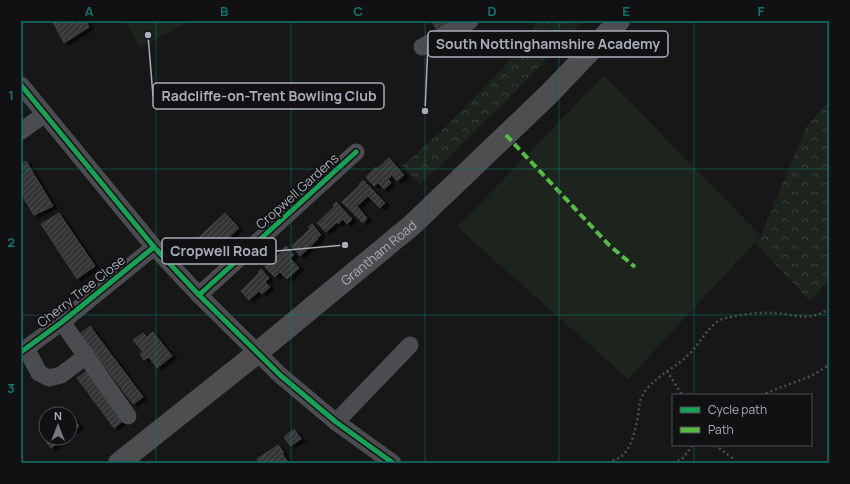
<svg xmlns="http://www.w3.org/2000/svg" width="850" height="484" font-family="Manrope,sans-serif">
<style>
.forest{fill:url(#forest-crowns)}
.garden{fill:#1d241e}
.building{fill:url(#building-hatch);stroke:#3f4043;filter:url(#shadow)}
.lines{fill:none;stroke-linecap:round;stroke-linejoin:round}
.path{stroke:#4d4e52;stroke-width:2.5;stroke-dasharray:2 3;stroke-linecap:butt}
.minor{stroke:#4b4c50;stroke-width:17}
.highway{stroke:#4e4e51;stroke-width:22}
.quiet{stroke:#58b947;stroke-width:4;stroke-dasharray:8 4;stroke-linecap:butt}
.cycleway-casing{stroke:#111113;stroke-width:8}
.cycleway{stroke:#1a9f57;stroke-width:5}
.grid{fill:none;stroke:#0f766e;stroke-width:1;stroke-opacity:0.55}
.labels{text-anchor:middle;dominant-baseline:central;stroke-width:4;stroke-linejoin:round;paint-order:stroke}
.street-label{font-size:13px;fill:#a8adb8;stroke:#111113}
.leader{fill:none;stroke:#a8adb8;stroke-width:1.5}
.callout-dot{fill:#a8adb8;stroke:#111113;stroke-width:1.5}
.callout{fill:#111113;stroke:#a8adb8;stroke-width:1.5}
.callout-label{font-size:14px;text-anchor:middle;font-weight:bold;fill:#a8adb8}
.neatline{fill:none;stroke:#0f766e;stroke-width:1.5}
.grid-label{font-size:13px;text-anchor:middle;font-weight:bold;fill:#0f766e}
</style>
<defs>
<pattern id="forest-crowns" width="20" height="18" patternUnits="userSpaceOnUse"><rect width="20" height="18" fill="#1d241e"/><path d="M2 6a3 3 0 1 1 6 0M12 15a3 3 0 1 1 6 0" fill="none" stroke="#3b413d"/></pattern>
<pattern id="building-hatch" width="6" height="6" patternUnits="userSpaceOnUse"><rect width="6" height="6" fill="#353536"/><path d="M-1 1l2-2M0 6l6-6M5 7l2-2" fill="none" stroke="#4f5051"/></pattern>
<filter id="shadow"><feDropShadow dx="4.5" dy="2.5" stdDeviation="0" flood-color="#0009"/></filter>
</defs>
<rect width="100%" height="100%" fill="#171717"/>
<g class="forest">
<path d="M 536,21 L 583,21 L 508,99 L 420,185 L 402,166 C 435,139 465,108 494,77 C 510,61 528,43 536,21 Z"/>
<polygon points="829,101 829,280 810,301 755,243 761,236 806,127"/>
</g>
<g class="garden">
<polygon points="125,21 189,21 140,48"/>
<polygon points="604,76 761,236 628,379 457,227"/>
</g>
<g class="building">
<polygon points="56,21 86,21 89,27 64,43 53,22"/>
<polygon points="432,21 462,21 439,34"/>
<polygon points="389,158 404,175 397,181 392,175 388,179 391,183 384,189 378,183 374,186 366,177 376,167 377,169"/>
<polygon points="26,161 53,206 34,215 21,194 21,164"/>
<polygon points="363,180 385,203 380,208 368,196 357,206 367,218 363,223 342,202 360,185 359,184"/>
<polygon points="336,202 352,219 347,224 343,219 338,224 337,222 326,232 317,223 334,207 333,205"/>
<polygon points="59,213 95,266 77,279 41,224"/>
<polygon points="225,213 239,228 216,249 214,247 207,254 195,241"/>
<polygon points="312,224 321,235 317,238 318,239 300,256 292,246 310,229 308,227"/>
<polygon points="286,246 294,255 290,258 299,268 287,279 280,272 275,277 265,267 284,250 283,249"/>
<polygon points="261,269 269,278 265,282 270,287 262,294 259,291 249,300 241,291 259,273 258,272"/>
<polygon points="90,326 143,397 133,404 80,334"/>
<polygon points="153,332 172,356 157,368 149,357 144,360 140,354 143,352 133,340 143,333 147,337"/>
<polygon points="87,371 124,420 114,428 77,378"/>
<polygon points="70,415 79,426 70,433"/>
<polygon points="46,428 46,438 59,438 61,441 51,448 40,433"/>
<polygon points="294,429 301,439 290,446 284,437"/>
<polygon points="278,445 284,453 282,454 289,463 260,463 257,459"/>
</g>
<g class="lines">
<g class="path">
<polyline points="667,371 682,395"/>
<polyline points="761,395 811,376 829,365"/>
<polyline points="715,445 732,458 734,463"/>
<path d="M 608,463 C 612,461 618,459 622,456 C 632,447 635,430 638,417 C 639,407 639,400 645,391 C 657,375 676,368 689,354 C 700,344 704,332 717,322 C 720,319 726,318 731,317 C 745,314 761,312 776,313 C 799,315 807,322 829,309"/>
<polyline points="673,463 682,459 693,445"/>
</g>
<g class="minor">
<polyline points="422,47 470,21"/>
<polyline points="21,85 154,247 199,295 280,375 336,422 393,463"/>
<polyline points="21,131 45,114"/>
<polyline points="199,295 356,152"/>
<polyline points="62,322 128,416"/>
<polyline points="26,348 39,373 49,378 61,375 86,356"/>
<polyline points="21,352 62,322 154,247"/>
<polyline points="336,422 410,345"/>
</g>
<path class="highway" id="s1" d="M 119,463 L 257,353 L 412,225 L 549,94 L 619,21"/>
<polyline class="quiet" points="506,135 609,245 635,267"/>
<g class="cycleway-casing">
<g id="cycleway">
<polyline points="21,85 154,247 199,295 280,375 336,422 393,463"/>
<polyline points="199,295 356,152"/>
<polyline points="21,352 62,322 154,247"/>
</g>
</g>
<use href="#cycleway" class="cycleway"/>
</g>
<path class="grid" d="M 156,21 L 156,463M 291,21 L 291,463M 425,21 L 425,463M 559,21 L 559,463M 694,21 L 694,395M 21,169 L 829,169M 21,315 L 829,315M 694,445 L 694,463"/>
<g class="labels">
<g class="street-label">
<text transform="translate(297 191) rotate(-42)">Cropwell Gardens</text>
<text stroke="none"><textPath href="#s1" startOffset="334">Grantham Road</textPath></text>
<text transform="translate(81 291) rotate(-38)">Cherry Tree Close</text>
</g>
</g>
<path class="leader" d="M425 111L428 44M148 35L153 96M345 245L276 251"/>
<g class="callout-dot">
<circle cx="425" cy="111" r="4"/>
<circle cx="148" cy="35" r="4"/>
<circle cx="345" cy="245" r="4"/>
</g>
<g class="callout">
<rect x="428" y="31" width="240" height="26" rx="4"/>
<rect x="153" y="83" width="231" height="26" rx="4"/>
<rect x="162" y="238" width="114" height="26" rx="4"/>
</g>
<g class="callout-label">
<text x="548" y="49">South Nottinghamshire Academy</text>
<text x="269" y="101">Radcliffe-on-Trent Bowling Club</text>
<text x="219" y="256">Cropwell Road</text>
</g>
<rect width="850" height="484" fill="none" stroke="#111113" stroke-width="44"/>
<rect x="672" y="394" width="140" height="52" fill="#111113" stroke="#4d4f55"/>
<rect x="680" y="407" width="20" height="6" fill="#1a9f57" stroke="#4d4f55"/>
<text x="708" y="414" font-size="12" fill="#a8adb8">Cycle path</text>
<rect x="680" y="427" width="20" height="6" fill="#58b947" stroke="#4d4f55"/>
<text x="708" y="434" font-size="12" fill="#a8adb8">Path</text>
<g transform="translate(58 426)"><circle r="19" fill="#111113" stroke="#4d4f55"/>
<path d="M0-3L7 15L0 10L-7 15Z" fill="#757880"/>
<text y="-6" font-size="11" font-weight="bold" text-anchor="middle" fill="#a8adb8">N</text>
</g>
<rect x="22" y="22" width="806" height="440" class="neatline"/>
<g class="grid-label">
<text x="89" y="16">A</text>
<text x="224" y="16">B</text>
<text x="358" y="16">C</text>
<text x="492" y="16">D</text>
<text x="626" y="16">E</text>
<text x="761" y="16">F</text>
<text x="11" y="100">1</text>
<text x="11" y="247">2</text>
<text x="11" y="393">3</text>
</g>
</svg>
